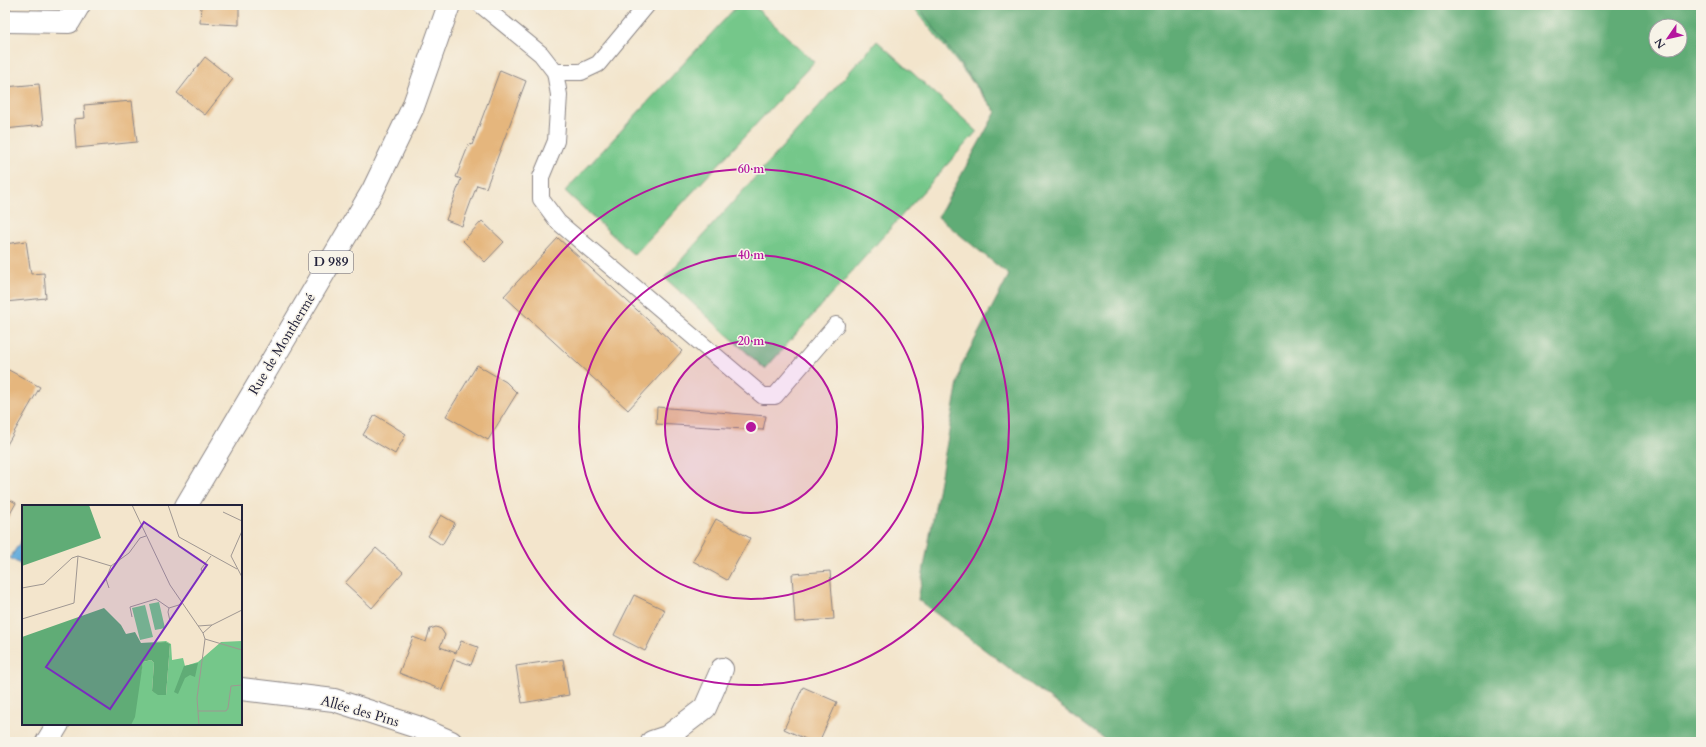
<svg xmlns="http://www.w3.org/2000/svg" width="1706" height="747" font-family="Cardo,serif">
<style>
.green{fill:#75c78a;stroke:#4c7462}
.forest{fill:#60ac76;stroke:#416758;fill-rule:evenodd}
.water{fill:#63acdb;stroke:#42678b}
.building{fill:#e5b67d}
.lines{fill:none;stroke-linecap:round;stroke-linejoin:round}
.lane-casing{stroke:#8a8484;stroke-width:18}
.street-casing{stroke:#8a8484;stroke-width:24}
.primary-casing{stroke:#8a8484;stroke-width:24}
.lane{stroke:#fff;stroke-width:16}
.street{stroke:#fff;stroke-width:22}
.primary{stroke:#fff;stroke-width:22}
.ring{fill:none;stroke:#b5179e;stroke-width:2}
.labels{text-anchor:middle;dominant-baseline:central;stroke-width:3;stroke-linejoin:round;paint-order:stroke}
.shield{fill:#f7f3e8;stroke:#62616f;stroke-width:1}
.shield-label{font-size:13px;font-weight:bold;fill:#22223b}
.street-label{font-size:14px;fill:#22223b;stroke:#f7f3e8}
.inset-road{fill:none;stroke:#9f9792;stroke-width:1}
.view{fill:#7b2cbf;fill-opacity:0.15;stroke:#7b2cbf;stroke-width:2}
.inset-edge{fill:none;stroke:#22223b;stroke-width:2}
.centre{fill:#b5179e;stroke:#f7f3e8;stroke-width:2}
.ring-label{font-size:12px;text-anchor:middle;font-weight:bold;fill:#b5179e;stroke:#f7f3e8;stroke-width:3;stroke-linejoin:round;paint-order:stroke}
</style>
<rect width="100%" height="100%" fill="#f7f3e8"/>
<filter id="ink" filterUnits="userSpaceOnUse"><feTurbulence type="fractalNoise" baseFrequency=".025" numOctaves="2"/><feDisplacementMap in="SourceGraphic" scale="8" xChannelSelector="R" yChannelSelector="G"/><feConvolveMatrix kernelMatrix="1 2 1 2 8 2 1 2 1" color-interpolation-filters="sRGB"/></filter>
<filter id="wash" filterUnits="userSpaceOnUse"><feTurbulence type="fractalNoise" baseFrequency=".012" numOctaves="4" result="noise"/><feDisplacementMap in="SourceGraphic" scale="16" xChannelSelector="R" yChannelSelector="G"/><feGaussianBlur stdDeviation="0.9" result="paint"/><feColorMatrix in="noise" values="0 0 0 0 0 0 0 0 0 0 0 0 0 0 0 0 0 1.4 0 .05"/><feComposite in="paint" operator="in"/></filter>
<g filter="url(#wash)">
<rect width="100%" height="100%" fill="#f3e5cc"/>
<g class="green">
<polygon points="738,5 753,5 814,62 634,255 565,191"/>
<polygon points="912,5 917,5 996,112"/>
<polygon points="877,41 977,131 765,369 665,278"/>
</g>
<path class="forest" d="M 917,5 L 1701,5 L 1701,742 L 1108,742 L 918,600 L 961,366 L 1009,275 L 938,217 L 996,112 ZM 1656,26 L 1680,26 L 1680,50 L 1656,50 Z"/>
<polygon class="water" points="23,538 23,566 10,558"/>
<g id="blocks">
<g class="building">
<polygon points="201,5 239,5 239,25 200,23"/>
<polygon points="205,57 233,79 205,115 177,93"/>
<polygon points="500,70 526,81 486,188 477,185 462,226 446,220 461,179 456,177 469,144 472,145"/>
<polygon points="39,84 43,125 5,129 5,87"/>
<polygon points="132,101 137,142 76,148 74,119 85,118 84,105"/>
<polygon points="482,221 504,242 485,262 463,241"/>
<polygon points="558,238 682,351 628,410 504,296"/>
<polygon points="26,241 31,274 44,273 46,298 5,302 5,244"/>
<polygon points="477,365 506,382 517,393 488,440 446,416"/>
<polygon points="5,368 40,387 5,448"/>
<polygon points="657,407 766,416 763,430 656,424"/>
<polygon points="375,415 406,434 395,454 363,435"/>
<polygon points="5,497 16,503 5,523"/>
<polygon points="441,515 455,523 442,545 428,536"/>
<polygon points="716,519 750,538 727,580 693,561"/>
<polygon points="376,548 403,572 372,608 345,583"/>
<polygon points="830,571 834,619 795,622 792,574"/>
<polygon points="634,595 665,610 645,651 614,635"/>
<polygon points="436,627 441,629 445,635 440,647 456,653 461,641 478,647 471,665 454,659 442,690 399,673 413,637 426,642 430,629"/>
<polygon points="563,659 569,695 522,703 516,666"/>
<polygon points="803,687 837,702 819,742 812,742 784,729"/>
</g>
</g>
</g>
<g filter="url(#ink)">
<use href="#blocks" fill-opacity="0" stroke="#8a8484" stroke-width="1"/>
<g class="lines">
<g class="lane-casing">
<g id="lane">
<polyline points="481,5 541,54 555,72 559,95 556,141 541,177 541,199 558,222 763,396 775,396 836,325"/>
<polyline points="555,72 581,72 598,64 647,5"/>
</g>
</g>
<g class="street-casing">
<g id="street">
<polyline points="5,21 69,22 79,5"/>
<polyline points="241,689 334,700 417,727 451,742"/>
<polyline points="652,742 667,737 705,708 722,669"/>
</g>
</g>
<g class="primary-casing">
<g id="primary">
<polyline points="186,506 373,190 413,107 449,5"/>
<polyline points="47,742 58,724"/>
</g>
</g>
<use href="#lane" class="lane"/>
<use href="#street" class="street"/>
<use href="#primary" class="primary"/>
</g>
</g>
<circle cx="751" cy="427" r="86" fill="#b5179e" fill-opacity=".12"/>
<g class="ring">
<circle cx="751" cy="427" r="86"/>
<circle cx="751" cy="427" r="172"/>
<circle cx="751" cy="427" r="258"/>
</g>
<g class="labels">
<rect class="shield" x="309" y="251" width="44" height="22" rx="3"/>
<g class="shield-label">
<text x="331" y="262">D 989</text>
</g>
<g class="street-label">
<text transform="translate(282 344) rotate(-59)">Rue de Monthermé</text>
<text transform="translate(360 711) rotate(16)">Allée des Pins</text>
</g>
</g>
<g transform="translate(22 505)">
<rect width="220" height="220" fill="#f3e5cc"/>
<path d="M 137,97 L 143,123 L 133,125 L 127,99 ZM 123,100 L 131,132 L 118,135 L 110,103 ZM 144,136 L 149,139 L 150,155 L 161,153 L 163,161 L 176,157 L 199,137 L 220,136 L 220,220 L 0,220 L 116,182 L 121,157 L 129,155 L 132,158 L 130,186 L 144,190 L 148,139 L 144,137 L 119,138 Z" fill="#75c78a"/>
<path d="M 0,0 L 67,0 L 79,33 L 0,61 ZM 82,103 L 99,120 L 104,129 L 113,127 L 119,138 L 144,137 L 148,139 L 144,190 L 136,190 L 130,186 L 132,158 L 129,155 L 121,157 L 113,212 L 109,220 L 0,220 L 0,132 ZM 176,158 L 173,172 L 168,170 L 163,173 L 156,189 L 152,187 L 162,161 Z" fill="#60ac76"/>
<path class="inset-road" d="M 110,0 L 148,80 L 181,128 L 183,134 L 175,193 L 177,220M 146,0 L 157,32 L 215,64M 201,7 L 220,16M 209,51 L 220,26M 209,51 L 220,72M 89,61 L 107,48 L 118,33 L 124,31M 181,68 L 179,64 L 189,51M 0,83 L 22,79 L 50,53 L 56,51 L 89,61M 87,83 L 84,74 L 89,61M 147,103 L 146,107 L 148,116M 110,112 L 108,102 L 134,94 L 147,103 L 160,99M 0,114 L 52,98 L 56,51M 176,121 L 190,120M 181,128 L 190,120 L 220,105M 183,134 L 220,145M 176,206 L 204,206 L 206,203 L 209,181 L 220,180"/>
<path class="view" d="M 122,17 L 185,60 L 88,204 L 24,162 Z"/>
<rect width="220" height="220" class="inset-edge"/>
</g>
<circle cx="751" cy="427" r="6" class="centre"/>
<g class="ring-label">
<text x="751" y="173">60 m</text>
<text x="751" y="259">40 m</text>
<text x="751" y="345">20 m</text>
</g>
<rect width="1706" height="747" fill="none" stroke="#f7f3e8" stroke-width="20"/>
<g transform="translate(1668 38) rotate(236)"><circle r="19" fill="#f7f3e8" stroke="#a29fa3"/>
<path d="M0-3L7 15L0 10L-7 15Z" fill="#b5179e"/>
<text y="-6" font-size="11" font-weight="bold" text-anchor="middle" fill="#22223b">N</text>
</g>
</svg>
